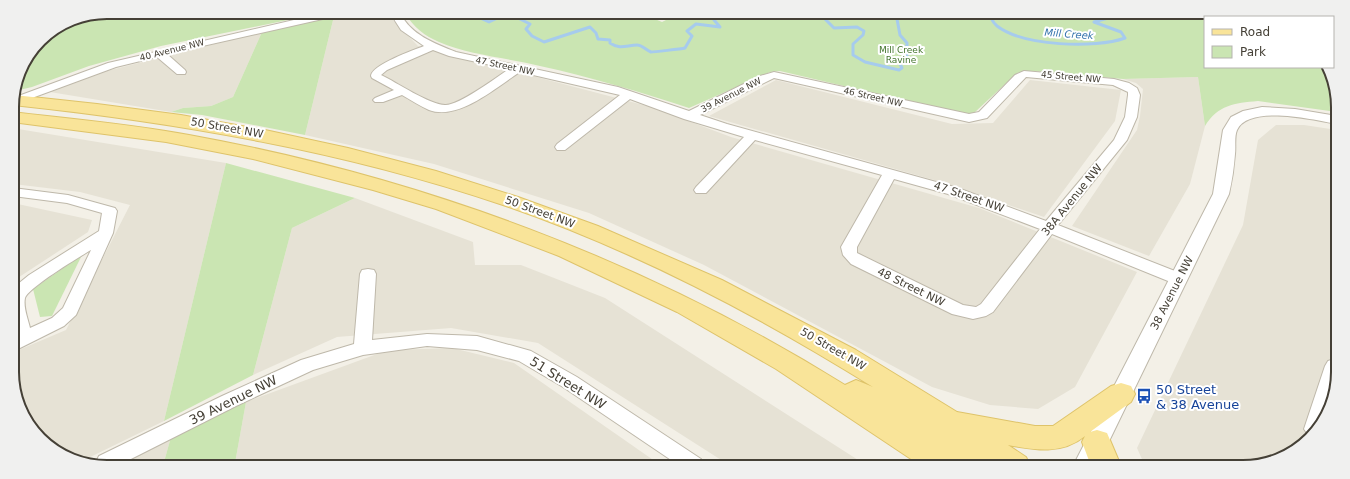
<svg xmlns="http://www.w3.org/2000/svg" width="1350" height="479" font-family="'DejaVu Sans',sans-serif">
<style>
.residential{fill:#e6e2d5}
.green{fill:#cae5b2}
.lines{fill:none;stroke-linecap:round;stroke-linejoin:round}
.stream{stroke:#a6cbed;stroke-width:3}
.minor-casing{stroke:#beb8aa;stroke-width:2}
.tertiary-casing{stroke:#beb8aa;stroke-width:2}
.primary-casing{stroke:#dec36a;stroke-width:2}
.minor{fill:#fff;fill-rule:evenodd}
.tertiary{fill:#fff;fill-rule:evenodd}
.primary{fill:#f9e499;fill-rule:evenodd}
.labels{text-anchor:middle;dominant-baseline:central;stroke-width:4;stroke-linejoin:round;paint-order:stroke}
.far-street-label{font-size:9px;fill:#454036;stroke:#fff}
.far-park-label{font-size:9px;fill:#43742c;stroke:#fff}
.far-water-label{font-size:10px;font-style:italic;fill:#3472ac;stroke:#fff}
.street-label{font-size:11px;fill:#454036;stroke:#fff}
.near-street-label{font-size:13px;fill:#454036;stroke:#fff}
.near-transit-label{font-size:13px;fill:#164399;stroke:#fff;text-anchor:start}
.rim{fill:none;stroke:#454036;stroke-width:2}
</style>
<rect width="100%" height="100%" fill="#f3f0e7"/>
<g class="residential">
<polygon points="353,13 386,13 418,46 651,107 731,137 979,208 1137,272 1075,387 1038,409 990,405 932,387 704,265 589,213 434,164 305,135 334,16"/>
<polygon points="262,32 233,97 211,106 183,108 171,112 50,92 91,75"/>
<polygon points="1198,77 1205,126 1190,184 1149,256 1072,226 1137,130 1140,116 1143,89 1136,83 1123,79"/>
<polygon points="776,80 952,124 993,123 1030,80 1121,90 1115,121 1044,217 941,182 709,116"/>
<polygon points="1276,125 1304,125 1337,130 1333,402 1301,447 1249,467 1145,466 1137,448 1243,225 1258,140"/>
<polygon points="12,128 226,163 164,421 80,462 77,462 36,435 14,390 14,352 66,330 130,205 80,192 13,184"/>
<polygon points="355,198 473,242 475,265 521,265 605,298 866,465 729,465 538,343 451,328 337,337 253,375 292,228"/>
<polygon points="13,203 92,220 88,232 13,281"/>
<polygon points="452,348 514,363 659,464 235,463 246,402 388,350"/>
<polygon points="171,437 164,462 122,462"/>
</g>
<g class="green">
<polygon points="107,12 322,13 161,46 89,66 32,87 15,91 22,65 44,36 71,19"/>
<path d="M 405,13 L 643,14 L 662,22 L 678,14 L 1273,17 L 1205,17 L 1205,67 L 1325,67 L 1337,95 L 1337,112 L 1258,101 C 1234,103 1218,105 1205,126 L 1198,77 L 1123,79 L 1033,71 L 1017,73 L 974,113 L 963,114 L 780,71 L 770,72 L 689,108 C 640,92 591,77 540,66 C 508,58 469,55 439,42 C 425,36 413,27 405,13 Z"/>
<polygon points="334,16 305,135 202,115 171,112 183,108 211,106 233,97 262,32"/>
<polygon points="226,163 355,198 292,228 253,375 164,421"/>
<polygon points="82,255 52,316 40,317 33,289"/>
<polygon points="246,402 235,463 164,462 171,437"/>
</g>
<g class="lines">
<g class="stream">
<polyline points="483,14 478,17 489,22 506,14"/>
<path d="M 510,14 L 530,24 L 526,29 L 532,36 L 544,42 L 590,27 L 596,33 L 598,39 L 610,40 L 610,43 C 620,50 627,45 637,45 C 642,45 646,50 651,52 C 653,52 681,49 685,48 L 692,36 L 687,31 L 696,24 L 720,27 L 714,20 L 722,15"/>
<polyline points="93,15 112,12"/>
<polyline points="821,15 834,28 857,27 864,31 863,35 853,44 853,55 865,62 899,70 902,68 899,62 907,55 904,48 907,46 907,43 900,35 897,19 907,15"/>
<path d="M 990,16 C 992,20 993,23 997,26 C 1023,46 1095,49 1125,38 L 1121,32 L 1094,22 L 1108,18 L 1107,16"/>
<polyline points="67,22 83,17"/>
</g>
<g class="minor-casing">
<g id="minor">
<polygon points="324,13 341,13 336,16 167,54 185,70 186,72 185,74 177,74 157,57 116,67 21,102 17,103 12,101 13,98 108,63"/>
<path d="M 390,13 L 400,13 C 411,35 434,43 456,52 L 618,87 L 689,111 L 760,76 L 774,72 L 969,114 L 979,112 L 1015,75 L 1024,71 L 1114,79 L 1129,83 L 1137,88 L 1140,95 L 1137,117 L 1127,140 L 1058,225 L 1185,275 L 1187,279 L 1185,283 L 1179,284 L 1173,283 L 1052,234 L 993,312 L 986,316 L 973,319 L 952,314 L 851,264 L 843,255 L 841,247 L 882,175 L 755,140 L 706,193 L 696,193 L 694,190 L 696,187 L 744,137 L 684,119 L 630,99 L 565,150 L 557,150 L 555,147 L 557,144 L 620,95 L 520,72 C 496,87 459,121 429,110 C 420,106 411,100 402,95 L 383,102 L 375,102 L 373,100 L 375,98 L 394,90 L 372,78 L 371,76 C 371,65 414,50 424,46 L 401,30 ZM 433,50 L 449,56 L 509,69 C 496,78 458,106 445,105 C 430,105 396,82 381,75 L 387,70 ZM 1026,77 L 1113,85 L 1128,92 L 1128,95 L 1125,117 L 1114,140 L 1046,221 L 958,188 L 727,124 L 700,115 L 774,78 L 969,122 L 987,118 ZM 894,179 L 948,194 L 1040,229 L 981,304 L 976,307 L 963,305 L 857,253 L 857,247 Z"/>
<path d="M 13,188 L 68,195 L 115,208 L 117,211 L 113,233 L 76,315 L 64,326 L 14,351 L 13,288 L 29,275 L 99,231 L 102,213 L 67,203 L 13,196 ZM 91,250 L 63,308 L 52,318 L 30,328 C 28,319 23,307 25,298 C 28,288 79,257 91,250 Z"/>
<polygon points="368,269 374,270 376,274 372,340 427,334 477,336 531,351 577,377 701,459 704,465 677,464 563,387 519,361 477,350 427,346 363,355 313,370 236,406 125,462 96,462 99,456 222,396 301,360 354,344 360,274 362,270"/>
<polygon points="1334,359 1333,399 1331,405 1309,436 1304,429 1325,366 1328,361"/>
</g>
</g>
<g class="tertiary-casing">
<path id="tertiary" d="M 1262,107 L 1295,109 L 1337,116 L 1337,124 C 1315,120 1249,104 1237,130 C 1234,137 1236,147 1235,154 C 1234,168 1232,181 1229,194 L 1097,466 L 1073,466 L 1213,194 L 1223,130 L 1231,117 L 1243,111 Z"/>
</g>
<g class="primary-casing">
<path id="primary" d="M 14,95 L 97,104 L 181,115 L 265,130 L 348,148 L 436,171 L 518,197 L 598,226 L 722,280 L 856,350 L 957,412 L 1035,426 L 1053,426 L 1111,386 L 1121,383 L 1131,386 L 1135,394 L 1131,402 L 1090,432 L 1097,430 L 1107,433 L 1121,466 L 1091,466 L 1082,442 L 1085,436 C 1062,455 1035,450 1008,445 L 1026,457 L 1030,466 L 920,465 L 776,369 L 677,312 L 559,256 L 436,209 L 373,190 L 253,159 L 166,142 L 12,122 L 12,112 C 71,119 130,124 189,135 C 421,177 644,260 845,385 L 856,380 L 873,387 C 756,314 634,250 503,205 C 344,151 180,123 13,105 Z"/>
</g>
<use href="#minor" class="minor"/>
<use href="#tertiary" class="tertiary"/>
<use href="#primary" class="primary"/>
</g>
<defs>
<g id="bus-bare" transform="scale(1.2)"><path d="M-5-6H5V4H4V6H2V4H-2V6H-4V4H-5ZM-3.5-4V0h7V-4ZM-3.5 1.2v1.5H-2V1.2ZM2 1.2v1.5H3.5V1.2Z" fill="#1a4fb4" stroke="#fff" stroke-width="2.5" paint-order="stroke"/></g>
</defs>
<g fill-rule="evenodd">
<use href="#bus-bare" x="1144" y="396"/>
</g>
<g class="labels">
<g class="far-street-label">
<text transform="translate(172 50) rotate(-14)">40 Avenue NW</text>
<text transform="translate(505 66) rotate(12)">47 Street NW</text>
<text transform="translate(1071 77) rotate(5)">45 Street NW</text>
<text transform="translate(731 95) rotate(-27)">39 Avenue NW</text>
<text transform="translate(873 97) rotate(13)">46 Street NW</text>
</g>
<g class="far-park-label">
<text x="901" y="50">Mill Creek<tspan x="901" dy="10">Ravine</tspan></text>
</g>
<g class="far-water-label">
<text transform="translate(1069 34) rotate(4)">Mill Creek</text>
</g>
<g class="street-label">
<text transform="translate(227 128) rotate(10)">50 Street NW</text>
<text transform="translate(969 197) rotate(19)">47 Street NW</text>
<text transform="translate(1072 200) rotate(-51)">38A Avenue NW</text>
<text transform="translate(540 212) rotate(20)">50 Street NW</text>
<text transform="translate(911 287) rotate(26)">48 Street NW</text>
<text transform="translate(1172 293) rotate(-63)">38 Avenue NW</text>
<text transform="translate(833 349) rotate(30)">50 Street NW</text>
</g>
<g class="near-street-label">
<text transform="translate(568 383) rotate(32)">51 Street NW</text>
<text transform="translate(233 400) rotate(-26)">39 Avenue NW</text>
</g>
<g class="near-transit-label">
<text x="1156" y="389">50 Street<tspan x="1156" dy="15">&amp; 38 Avenue</tspan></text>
</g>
</g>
<path d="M0 0H1350V479H0ZM107 19H1243A88 88 0 0 1 1331 107V372A88 88 0 0 1 1243 460H107A88 88 0 0 1 19 372V107A88 88 0 0 1 107 19Z" fill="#f0f0ef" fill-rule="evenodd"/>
<path class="rim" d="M107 19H1243A88 88 0 0 1 1331 107V372A88 88 0 0 1 1243 460H107A88 88 0 0 1 19 372V107A88 88 0 0 1 107 19Z"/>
<rect x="1204" y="16" width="130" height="52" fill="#ffffff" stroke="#b5b3af"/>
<rect x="1212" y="29" width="20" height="6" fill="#f9e499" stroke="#b5b3af"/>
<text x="1240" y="36" font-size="12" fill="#454036">Road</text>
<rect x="1212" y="46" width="20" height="12" fill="#cae5b2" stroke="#b5b3af"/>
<text x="1240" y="56" font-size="12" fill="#454036">Park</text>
</svg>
